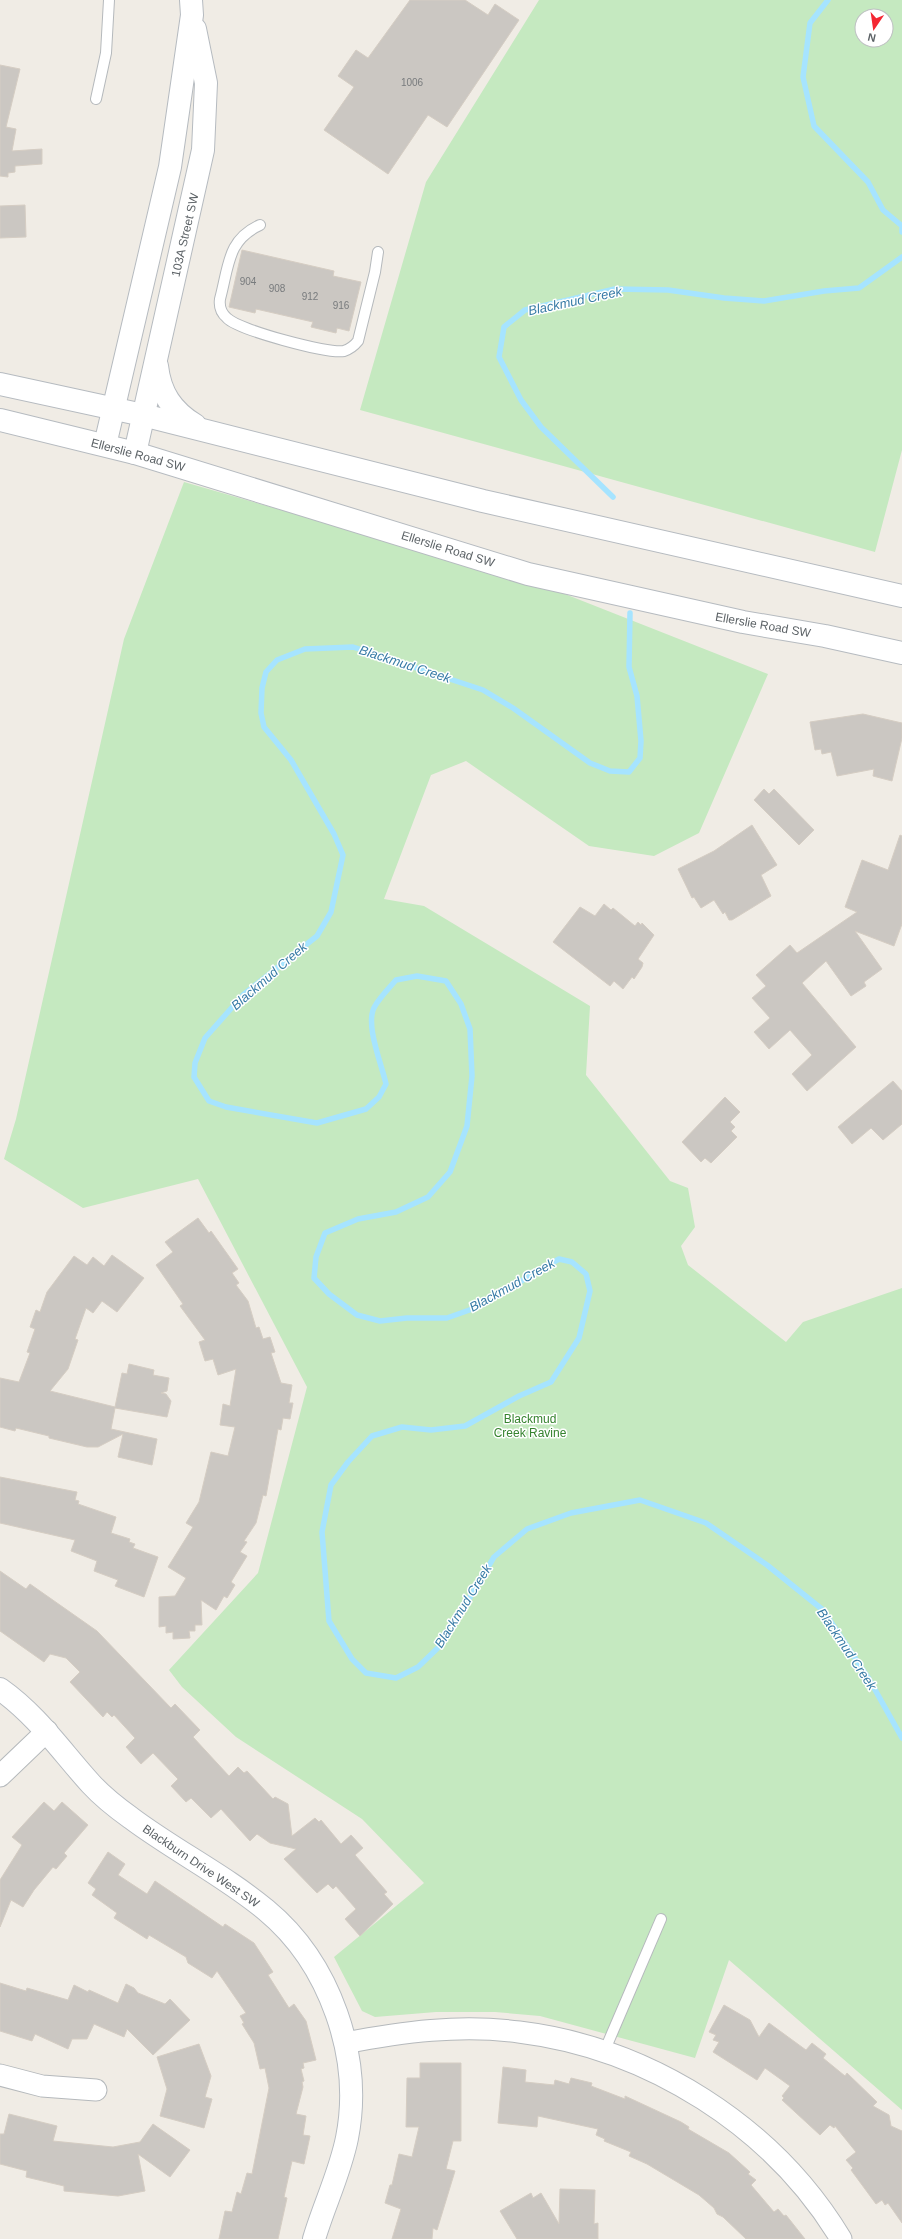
<svg xmlns="http://www.w3.org/2000/svg" width="902" height="2239" font-family="Helvetica,sans-serif">
<style>
.green{fill:#c5e9c0;fill-rule:evenodd}
.lines{fill:none;stroke-linecap:round;stroke-linejoin:round}
.stream{stroke:#a6e4ff;stroke-width:5.5}
.building{fill:#cbc7c2;stroke:#d5cdc3}
.lane-casing{stroke:#b5b9bc;stroke-width:12}
.street-casing{stroke:#b5b9bc;stroke-width:23}
.secondary-casing{stroke:#b6bbc0;stroke-width:24}
.lane{stroke:#fff;stroke-width:10}
.street{stroke:#fff;stroke-width:21}
.secondary{stroke:#fff;stroke-width:22}
.labels{text-anchor:middle;dominant-baseline:central;stroke-width:3;stroke-linejoin:round;paint-order:stroke}
.number-label{font-size:10px;fill:#787b7d}
.street-label{font-size:12px;fill:#5c6266;stroke:#fff}
.park-label{font-size:12px;fill:#36832f;stroke:#fff}
.water-label{font-size:13px;font-style:italic;fill:#377ba6;stroke:#fff}
</style>
<rect width="100%" height="100%" fill="#f0ece5"/>
<g class="green">
<path d="M 539,0 L 902,0 L 902,450 L 875,552 L 360,410 L 426,182 ZM 862,16 L 886,16 L 886,40 L 862,40 Z"/>
<polygon points="184,482 542,585 768,674 699,833 654,856 589,846 466,761 431,775 384,899 424,906 590,1006 586,1075 670,1181 688,1188 695,1227 681,1246 688,1265 786,1342 803,1322 902,1288 902,2110 729,1960 695,2058 540,2016 495,2012 436,2012 375,2017 362,2011 334,1957 424,1883 362,1819 236,1737 182,1687 169,1670 258,1573 307,1387 198,1179 83,1208 4,1159 16,1119 124,639"/>
</g>
<g class="lines">
<g class="stream">
<polyline points="828,0 810,23 803,77 814,126 868,182 883,210 902,226 902,232"/>
<polyline points="613,497 541,427 521,400 499,357 504,327 525,310 615,289 668,290 724,298 764,301 824,291 859,288 902,257"/>
<path d="M 630,613 L 629,667 L 637,696 L 641,741 L 640,758 L 629,772 L 610,771 L 590,763 L 513,708 L 483,690 L 353,647 L 305,649 L 277,660 L 266,672 L 262,688 L 261,713 L 264,727 L 291,760 L 334,834 L 343,855 L 331,912 L 317,936 L 243,995 L 205,1038 L 195,1063 L 194,1077 L 209,1101 L 226,1107 L 317,1123 L 366,1109 L 379,1097 L 386,1084 C 382,1065 364,1023 375,1006 C 380,997 389,988 396,980 L 417,976 L 446,981 L 461,1004 L 470,1029 L 472,1076 L 467,1126 L 450,1172 L 428,1197 L 396,1212 L 358,1219 L 325,1233 L 316,1257 L 314,1278 L 329,1294 L 357,1315 L 380,1321 L 407,1318 L 447,1318 L 475,1308 L 559,1259 L 572,1262 L 586,1274 L 590,1291 L 579,1338 L 551,1382 L 519,1396 L 465,1426 L 431,1430 L 402,1427 L 372,1436 L 348,1462 L 331,1485 L 322,1532 L 329,1621 L 352,1659 L 366,1673 L 396,1678 L 418,1667 L 442,1644 L 494,1557 L 527,1529 L 571,1513 L 640,1500 L 706,1523 L 767,1565 L 823,1610 L 869,1679 L 902,1738"/>
</g>
</g>
<g class="building">
<polygon points="410,0 465,0 488,15 495,4 519,20 447,127 428,115 388,174 324,130 354,87 338,76 356,50 368,58"/>
<polygon points="0,65 20,69 6,127 16,129 12,151 42,149 42,164 15,166 15,172 8,173 8,177 0,176"/>
<polygon points="25,205 26,237 0,238 0,206"/>
<polygon points="242,250 334,271 333,276 361,282 349,331 337,328 336,333 311,327 313,322 256,309 255,313 229,307"/>
<polygon points="863,714 902,723 902,738 892,781 873,776 874,769 837,776 831,752 822,754 821,749 815,750 810,722"/>
<polygon points="764,789 769,794 774,789 814,830 799,845 754,800"/>
<polygon points="752,825 777,865 761,875 771,896 732,920 729,920 725,912 723,914 714,900 701,908 694,897 692,898 678,869 714,851"/>
<polygon points="900,835 902,836 902,924 894,946 855,931 882,969 864,982 866,986 851,996 826,961 802,983 856,1047 807,1091 792,1074 812,1055 790,1030 769,1049 754,1032 770,1018 752,998 766,986 756,975 790,945 797,953 857,912 845,907 862,860 888,870"/>
<polygon points="604,904 611,910 613,908 635,926 638,922 641,925 642,923 654,935 638,959 643,963 642,967 634,979 632,977 623,989 614,981 610,986 553,942 580,907 595,916"/>
<polygon points="893,1081 902,1091 902,1124 883,1140 871,1128 852,1144 838,1127"/>
<polygon points="725,1097 740,1112 730,1122 735,1127 731,1131 737,1137 711,1163 705,1158 701,1162 682,1142"/>
<polygon points="198,1218 209,1233 211,1231 238,1269 232,1273 239,1283 236,1285 248,1301 256,1328 259,1327 263,1339 270,1337 275,1352 271,1353 281,1383 292,1385 289,1403 293,1403 290,1419 283,1418 281,1430 278,1429 266,1496 263,1495 256,1523 244,1541 247,1542 240,1552 247,1556 231,1582 235,1585 227,1598 224,1596 216,1610 201,1600 202,1625 195,1625 195,1631 189,1631 190,1638 173,1639 173,1632 166,1633 166,1626 159,1627 159,1597 175,1596 186,1578 168,1567 193,1527 186,1523 199,1502 211,1452 228,1456 235,1427 220,1425 223,1404 230,1406 236,1369 218,1375 213,1359 205,1361 199,1342 205,1340 180,1306 183,1304 156,1265 173,1252 165,1242"/>
<polygon points="112,1255 144,1278 117,1312 102,1301 93,1313 86,1308 75,1339 78,1340 68,1369 50,1391 115,1407 122,1373 127,1374 129,1364 154,1370 153,1375 169,1378 167,1391 161,1393 166,1394 171,1401 167,1417 115,1408 111,1429 157,1439 152,1465 118,1457 123,1434 98,1447 87,1447 49,1438 49,1436 16,1428 15,1431 0,1427 0,1378 19,1382 30,1353 27,1352 35,1329 30,1327 36,1310 40,1312 47,1292 74,1256 87,1265 93,1257 104,1266"/>
<polygon points="0,1477 77,1492 75,1500 79,1501 78,1504 116,1517 111,1533 130,1539 129,1542 135,1544 133,1548 158,1557 144,1597 115,1586 118,1580 94,1571 97,1561 71,1551 75,1540 0,1523"/>
<polygon points="0,1571 26,1589 30,1584 97,1631 171,1708 175,1704 200,1730 193,1737 229,1776 238,1767 244,1773 247,1771 273,1799 275,1797 288,1804 292,1836 315,1818 319,1822 321,1820 341,1844 351,1835 363,1848 355,1855 387,1892 384,1894 393,1904 360,1936 345,1919 356,1909 336,1886 333,1889 328,1884 317,1893 284,1859 296,1849 270,1843 257,1834 250,1841 221,1809 211,1818 191,1798 186,1802 171,1786 178,1779 153,1753 141,1764 126,1747 135,1738 114,1715 112,1717 107,1712 103,1717 70,1682 80,1672 66,1658 50,1654 44,1662 0,1631"/>
<polygon points="44,1802 54,1811 62,1802 88,1825 64,1853 67,1856 56,1869 53,1867 34,1890 23,1907 11,1900 0,1927 0,1880 22,1845 12,1837"/>
<polygon points="108,1852 125,1864 118,1875 147,1894 155,1881 223,1927 225,1924 254,1943 273,1972 268,1975 289,2008 294,2004 306,2021 316,2060 303,2063 304,2068 301,2069 304,2081 302,2082 303,2087 296,2114 306,2116 303,2135 310,2136 304,2164 292,2161 284,2197 287,2198 278,2239 219,2239 225,2211 232,2212 237,2192 241,2194 247,2173 252,2174 269,2088 265,2068 260,2069 254,2043 242,2024 244,2023 240,2016 246,2013 217,1971 212,1978 188,1963 186,1957 149,1935 147,1939 114,1918 117,1913 92,1895 96,1889 88,1883"/>
<polygon points="0,1983 26,1991 27,1988 68,2000 74,1985 88,1992 89,1990 118,2003 126,1984 134,1988 138,1993 165,2004 170,1999 190,2020 153,2055 127,2029 124,2037 94,2024 87,2039 72,2039 68,2049 35,2034 32,2041 0,2031"/>
<polygon points="724,2005 750,2020 759,2037 769,2023 806,2050 812,2043 826,2054 823,2058 845,2076 847,2073 877,2102 873,2106 889,2115 891,2126 902,2131 902,2223 888,2203 885,2205 882,2200 876,2204 851,2170 853,2168 846,2160 856,2152 835,2126 834,2128 830,2125 820,2135 782,2100 784,2098 782,2096 790,2086 765,2068 757,2080 713,2052 719,2042 713,2040 716,2035 709,2032"/>
<polygon points="199,2044 211,2076 205,2097 212,2099 204,2128 160,2116 167,2089 157,2057"/>
<polygon points="420,2063 461,2063 461,2141 453,2141 446,2169 455,2171 437,2230 433,2228 432,2239 392,2239 401,2209 385,2203 390,2185 392,2185 399,2154 412,2157 419,2127 406,2127 407,2078 420,2078"/>
<polygon points="503,2067 526,2070 525,2082 554,2085 555,2080 569,2084 571,2078 592,2083 591,2086 625,2099 625,2096 681,2122 689,2127 688,2129 729,2153 750,2172 748,2174 756,2180 751,2185 774,2212 778,2209 784,2216 786,2215 805,2239 746,2239 723,2217 717,2214 714,2208 699,2195 647,2164 629,2156 631,2152 604,2141 605,2139 596,2135 598,2129 538,2116 537,2127 498,2123"/>
<polygon points="9,2114 57,2126 53,2141 113,2147 140,2142 153,2124 190,2150 170,2177 138,2154 145,2191 118,2196 64,2191 64,2186 26,2177 27,2171 0,2164 0,2134 4,2134"/>
<polygon points="560,2189 595,2190 594,2224 598,2223 598,2239 517,2239 500,2211 531,2193 533,2198 541,2193 559,2224"/>
</g>
<g class="lines">
<g class="lane-casing">
<g id="lane">
<polyline points="96,99 106,53 109,0"/>
<path d="M 260,225 C 227,240 229,266 220,299 C 219,306 221,313 227,318 C 238,330 328,354 344,351 C 350,349 354,346 358,341 L 375,272 L 378,252"/>
<polyline points="604,2052 661,1919"/>
</g>
</g>
<g class="street-casing">
<g id="street">
<polyline points="0,1776 47,1731"/>
<path d="M 345,2043 C 402,2032 460,2024 519,2032 C 649,2048 773,2126 841,2239"/>
<polyline points="0,2075 42,2086 96,2090"/>
</g>
</g>
<g class="secondary-casing">
<g id="secondary">
<path d="M 157,366 C 160,393 172,411 195,425"/>
<polyline points="0,384 143,415 483,501 902,596"/>
<polyline points="0,420 135,453 528,574 743,622 825,636 902,653"/>
<polyline points="105,445 170,167 192,15 191,0"/>
<polyline points="135,453 203,150 206,83 195,29"/>
<path d="M 0,1689 C 37,1715 61,1751 91,1784 C 103,1797 117,1808 131,1818 C 175,1851 224,1875 266,1910 C 330,1963 363,2057 347,2138 C 340,2173 324,2205 314,2239"/>
</g>
</g>
<use href="#lane" class="lane"/>
<use href="#street" class="street"/>
<use href="#secondary" class="secondary"/>
</g>
<g class="labels">
<g class="number-label">
<text x="412" y="82">1006</text>
<text x="248" y="281">904</text>
<text x="277" y="288">908</text>
<text x="310" y="296">912</text>
<text x="341" y="305">916</text>
</g>
<g class="street-label">
<text transform="translate(185 235) rotate(-77)">103A Street SW</text>
<text transform="translate(138 455) rotate(15)">Ellerslie Road SW</text>
<text transform="translate(448 549) rotate(17)">Ellerslie Road SW</text>
<text transform="translate(763 625) rotate(10)">Ellerslie Road SW</text>
<text transform="translate(201 1866) rotate(34)">Blackburn Drive West SW</text>
</g>
<g class="park-label">
<text x="530" y="1419">Blackmud<tspan x="530" dy="14">Creek Ravine</tspan></text>
</g>
<g class="water-label">
<text transform="translate(575 301) rotate(-12)">Blackmud Creek</text>
<text transform="translate(405 664) rotate(18)">Blackmud Creek</text>
<text transform="translate(269 976) rotate(-41)">Blackmud Creek</text>
<text transform="translate(512 1285) rotate(-29)">Blackmud Creek</text>
<text transform="translate(463 1606) rotate(-58)">Blackmud Creek</text>
<text transform="translate(847 1649) rotate(56)">Blackmud Creek</text>
</g>
</g>
<g transform="translate(874 28) rotate(193)"><circle r="19" fill="#ffffff" stroke="#bec0c2"/>
<path d="M0-3L7 15L0 10L-7 15Z" fill="#f42732"/>
<text y="-6" font-size="11" font-weight="bold" text-anchor="middle" fill="#5c6266">N</text>
</g>
</svg>
